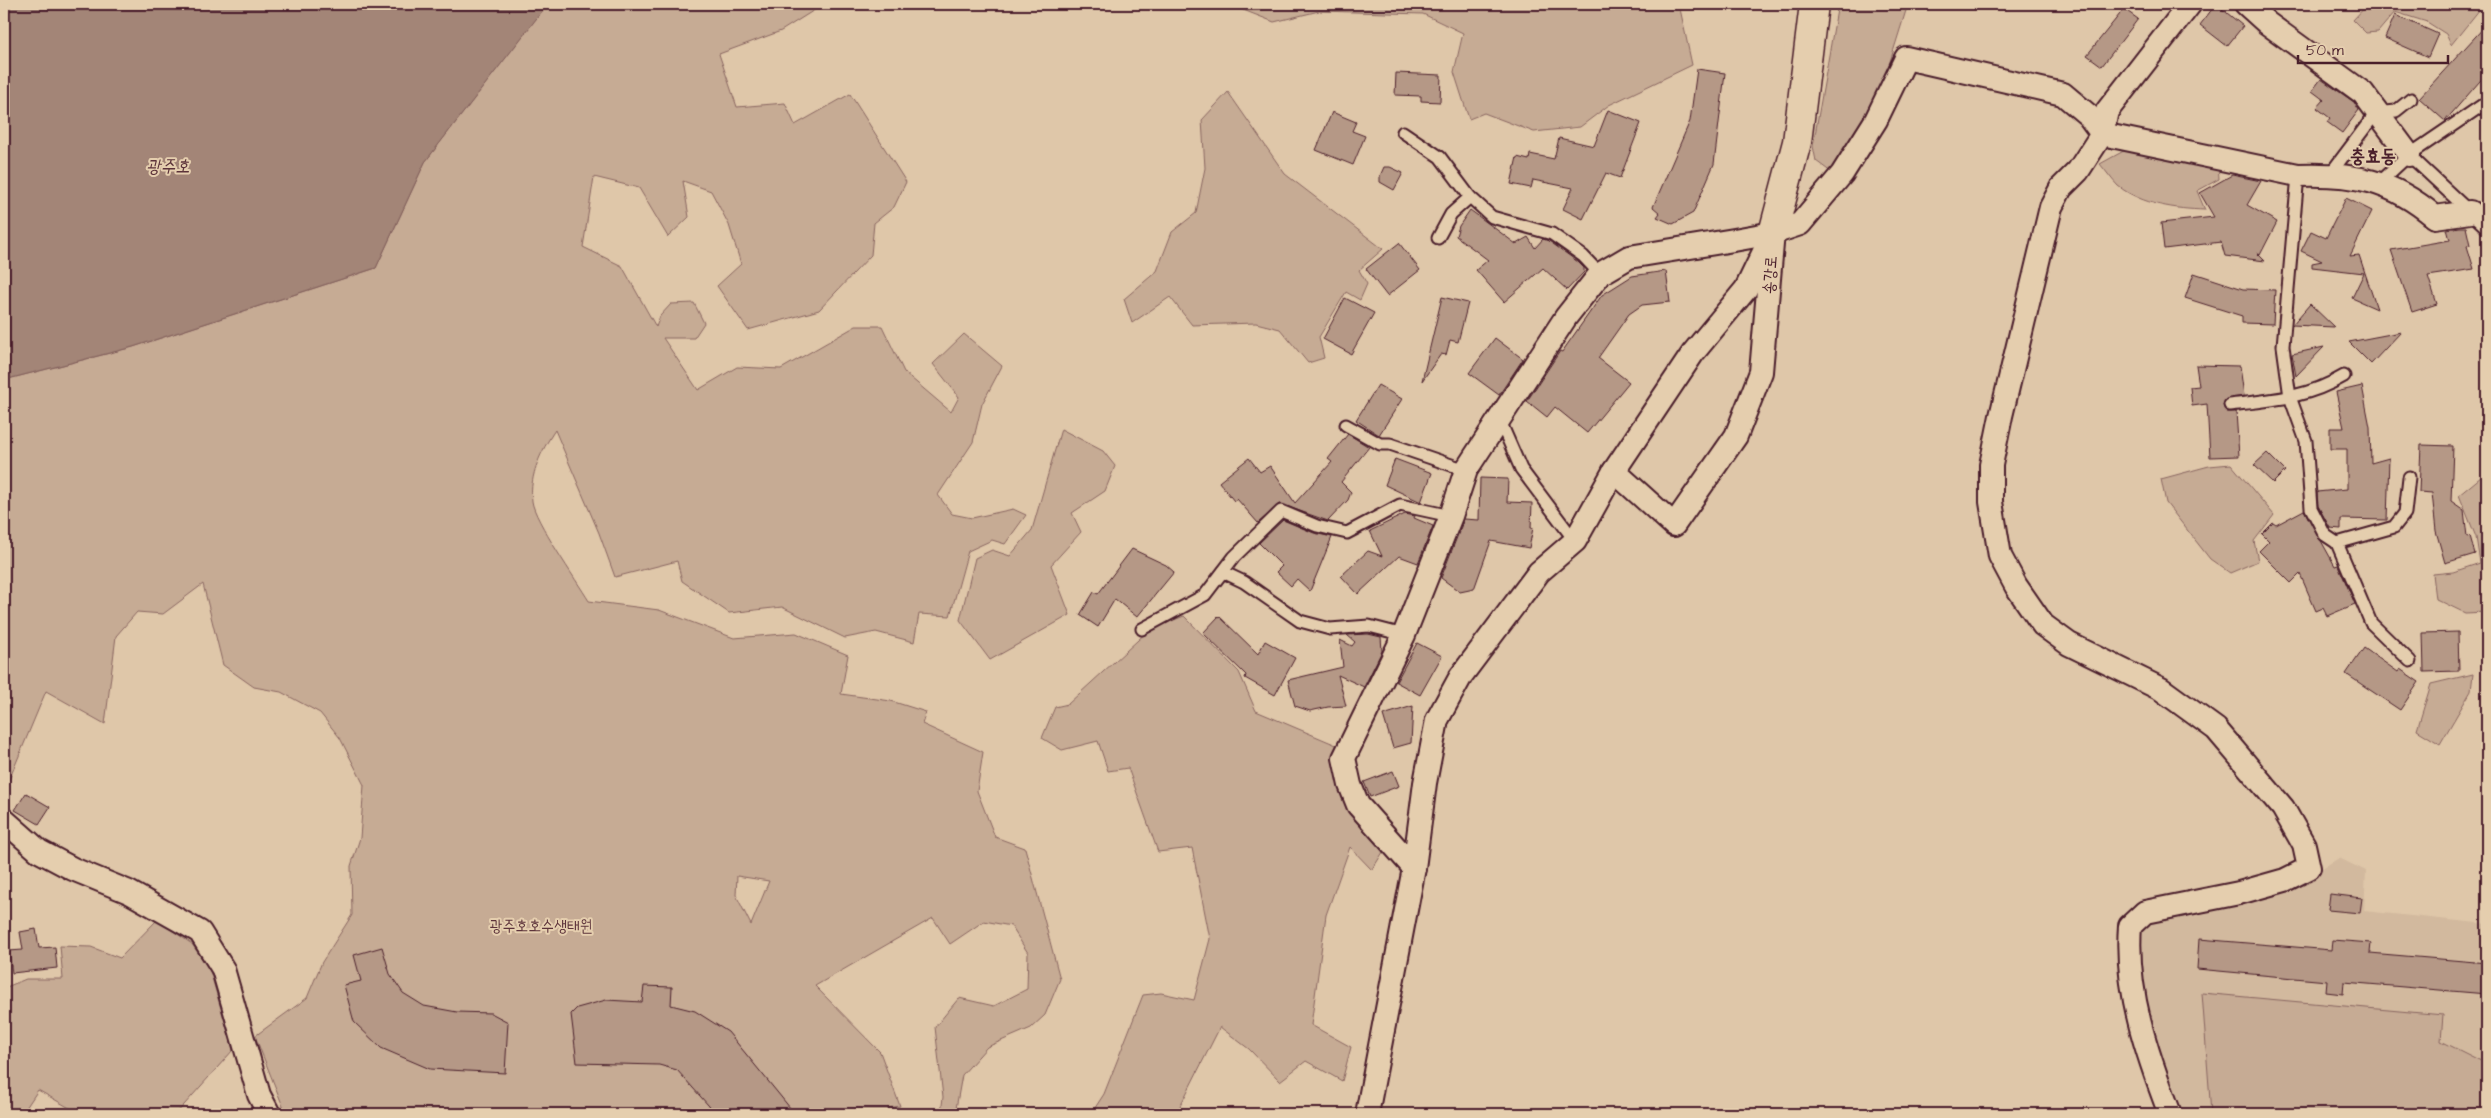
<svg xmlns="http://www.w3.org/2000/svg" width="2491" height="1118" font-family="'Architects Daughter','Poor Story',sans-serif">
<style>
.built{fill:#d2b99e}
.green{fill:#c6ab94;stroke:#886560;fill-rule:evenodd}
.water{fill:#a38577;stroke:#7f5c59}
.building{fill:#b59886;stroke:#4a1f2b}
.lines{fill:none;stroke-linecap:round;stroke-linejoin:round}
.lane-casing{stroke:#4a1f2b;stroke-width:15}
.street-casing{stroke:#4a1f2b;stroke-width:26}
.secondary-casing{stroke:#4a1f2b;stroke-width:31}
.lane{stroke:#e5ceae;stroke-width:11}
.street{stroke:#e5ceae;stroke-width:22}
.secondary{stroke:#e5ceae;stroke-width:28}
.labels{text-anchor:middle;dominant-baseline:central;stroke-width:4;stroke-linejoin:round;paint-order:stroke}
.street-label{font-size:16px;fill:#4a1f2b;stroke:#e5ceae}
.park-label{font-size:16px;fill:#5d343b;stroke:#e5ceae}
.water-label{font-size:18px;font-style:italic;fill:#5c333a;stroke:#e5ceae}
.quarter-label{font-size:19px;font-weight:bold;fill:#4a1f2b;stroke:#e5ceae}
</style>
<rect width="100%" height="100%" fill="#dfc7a9"/>
<filter id="ink" filterUnits="userSpaceOnUse"><feTurbulence type="fractalNoise" baseFrequency=".02" numOctaves="2"/><feDisplacementMap in="SourceGraphic" scale="10" xChannelSelector="R" yChannelSelector="G"/><feConvolveMatrix kernelMatrix="1 2 1 2 8 2 1 2 1" color-interpolation-filters="sRGB"/></filter>
<g filter="url(#ink)">
<polygon class="built" points="2339,858 2366,871 2364,911 2487,924 2487,1114 2177,1114 2154,1056 2135,942 2143,927 2160,919 2195,916 2284,891"/>
<g class="green">
<path d="M 547,4 L 824,4 L 781,31 L 719,54 L 737,107 L 785,103 L 795,125 L 850,94 L 906,182 L 894,207 L 874,223 L 871,255 L 819,310 L 748,330 L 717,286 L 741,264 L 729,225 L 711,191 L 683,181 L 689,217 L 668,237 L 639,188 L 594,177 L 583,247 L 622,266 L 656,327 L 660,316 L 671,304 L 694,303 L 704,323 L 694,338 L 663,338 L 698,390 L 737,367 L 781,369 L 856,326 L 882,326 L 904,372 L 951,412 L 959,397 L 933,364 L 964,334 L 1002,366 L 982,404 L 973,442 L 938,495 L 952,514 L 972,518 L 1013,509 L 1026,515 L 1005,544 L 992,540 L 968,551 L 950,616 L 919,614 L 914,642 L 876,632 L 845,638 L 782,607 L 729,613 L 682,581 L 677,561 L 615,577 L 599,533 L 555,430 C 541,451 529,475 532,501 C 534,520 577,581 589,601 L 659,610 L 734,638 L 796,633 L 848,655 L 841,694 L 891,701 L 926,712 L 922,724 L 983,752 L 977,791 L 995,837 L 1025,848 L 1060,979 L 1045,1015 L 1031,1028 L 987,1047 L 962,1075 L 955,1114 L 941,1114 L 943,1097 L 935,1027 L 959,998 L 994,1006 L 1027,989 L 1028,953 L 1011,926 L 984,921 L 950,944 L 933,918 L 815,986 L 880,1052 L 900,1106 L 888,1108 L 888,1114 L 286,1114 L 255,1036 L 307,998 L 322,962 L 352,915 L 351,866 L 360,838 L 364,785 L 340,738 L 320,713 L 281,692 L 254,687 L 223,665 L 203,584 L 163,614 L 137,612 L 116,636 L 105,724 L 46,691 L 4,792 L 4,380 L 133,347 L 376,268 L 425,162 ZM 737,876 L 769,881 L 751,925 L 736,895 Z"/>
<polygon points="1228,4 1679,4 1692,65 1609,105 1580,127 1534,132 1484,113 1469,119 1454,72 1463,33 1423,14 1319,11 1274,22"/>
<polygon points="1838,4 1908,4 1883,84 1835,175 1816,161 1813,146"/>
<polygon points="2368,4 2484,4 2451,45 2446,34 2427,22 2395,12 2378,32 2366,33 2353,20"/>
<polygon points="1228,92 1285,174 1383,249 1359,270 1367,284 1360,300 1346,292 1319,337 1324,358 1308,363 1280,329 1256,323 1192,325 1170,297 1132,323 1124,299 1157,271 1172,232 1196,213 1205,168 1202,120"/>
<path d="M 2129,148 L 2218,165 L 2219,179 L 2197,191 L 2205,210 C 2175,209 2143,205 2118,186 C 2112,180 2106,171 2100,164 Z"/>
<polygon points="1061,429 1103,451 1115,466 1105,491 1072,513 1081,532 1051,565 1070,615 990,660 960,620 975,558 992,550 1010,556 1032,530"/>
<polygon points="2231,464 2274,515 2254,541 2258,561 2230,573 2210,559 2166,503 2161,479 2209,466"/>
<polygon points="2487,472 2487,612 2465,613 2436,599 2433,574 2453,572 2480,563 2476,537 2459,495"/>
<polygon points="1184,616 1239,672 1256,711 1341,747 1334,767 1348,797 1383,852 1372,870 1350,847 1326,915 1311,1025 1351,1047 1342,1081 1306,1061 1280,1081 1249,1049 1220,1027 1178,1110 1184,1114 1091,1114 1104,1094 1143,995 1161,993 1194,1000 1210,939 1192,848 1158,852 1128,768 1108,771 1098,741 1062,750 1042,738 1055,707 1068,704 1149,630"/>
<polygon points="2473,674 2471,691 2440,744 2417,730 2431,684"/>
<polygon points="157,920 192,944 210,971 233,1050 176,1114 80,1114 38,1090 22,1114 4,1114 4,988 26,979 63,979 60,946 91,947 120,958"/>
<polygon points="2202,993 2443,1015 2441,1041 2487,1064 2487,1114 2211,1114"/>
</g>
<polygon class="water" points="4,4 555,4 547,5 425,162 376,268 133,347 4,380"/>
<g class="building">
<polygon points="2216,4 2243,26 2227,46 2200,25"/>
<polygon points="2124,9 2138,19 2102,66 2087,55"/>
<polygon points="2395,15 2438,34 2428,57 2385,38"/>
<polygon points="2487,24 2487,73 2445,121 2419,98"/>
<polygon points="1697,69 1725,73 1714,164 1693,213 1673,224 1657,217 1660,213 1653,207 1690,121"/>
<polygon points="1396,73 1441,75 1440,102 1421,101 1421,96 1395,95"/>
<polygon points="2321,79 2354,102 2359,110 2342,133 2327,122 2330,118 2317,108 2324,100 2312,91"/>
<polygon points="1608,110 1641,123 1620,178 1606,173 1583,219 1563,209 1573,188 1533,180 1531,188 1511,184 1517,157 1529,160 1530,154 1554,159 1559,138 1594,146"/>
<polygon points="1332,112 1356,122 1352,131 1365,136 1353,165 1316,150"/>
<polygon points="1384,167 1390,167 1403,173 1394,190 1380,182 1380,176"/>
<polygon points="2232,175 2261,181 2247,205 2277,222 2260,255 2257,253 2265,261 2225,256 2221,242 2164,249 2161,223 2214,217 2200,193"/>
<polygon points="2346,198 2372,211 2350,256 2359,255 2377,309 2352,298 2364,273 2312,267 2312,263 2322,261 2301,251 2311,231 2326,238"/>
<polygon points="1470,210 1516,244 1528,237 1535,248 1543,239 1549,241 1578,262 1584,268 1584,272 1567,290 1543,268 1504,302 1476,270 1488,260 1456,236 1459,226"/>
<polygon points="2460,227 2466,227 2470,245 2467,246 2474,269 2428,276 2437,304 2412,312 2391,250 2450,240 2447,229"/>
<polygon points="1399,243 1420,270 1387,296 1366,269"/>
<polygon points="1666,271 1670,302 1642,305 1629,314 1598,358 1629,382 1587,433 1555,407 1547,417 1527,401 1560,351 1562,352 1602,295 1632,276"/>
<polygon points="2194,273 2243,289 2275,290 2273,324 2242,323 2242,316 2185,298"/>
<polygon points="1442,297 1468,303 1458,342 1450,340 1446,355 1441,354 1422,381"/>
<polygon points="1345,298 1374,313 1351,354 1323,339"/>
<polygon points="2310,304 2334,327 2292,325"/>
<polygon points="2401,332 2371,364 2349,342"/>
<polygon points="1495,338 1523,359 1499,395 1469,373"/>
<polygon points="2324,347 2296,376 2292,354"/>
<polygon points="2196,365 2240,366 2244,396 2226,399 2223,405 2227,412 2236,412 2239,456 2210,457 2207,404 2192,406 2190,387 2199,386"/>
<polygon points="1378,385 1402,399 1379,435 1356,420"/>
<polygon points="2362,386 2370,427 2371,463 2389,458 2387,520 2341,519 2341,529 2330,528 2318,506 2317,492 2347,489 2347,449 2330,449 2330,428 2344,428 2336,392"/>
<polygon points="1348,434 1369,447 1341,482 1351,492 1348,500 1328,521 1280,504 1258,523 1237,499 1234,501 1219,482 1249,458 1260,472 1270,466 1295,503 1332,462 1328,459"/>
<polygon points="2421,445 2453,446 2451,501 2464,510 2467,537 2470,536 2475,554 2445,563 2436,531 2432,493 2419,492"/>
<polygon points="2267,453 2285,471 2273,483 2254,465"/>
<polygon points="1395,459 1432,473 1421,502 1385,485"/>
<polygon points="1480,478 1508,479 1507,502 1532,503 1531,528 1533,528 1529,548 1491,541 1474,589 1460,592 1441,578 1464,519 1479,520"/>
<polygon points="2304,510 2335,566 2338,565 2355,604 2327,616 2323,608 2316,611 2300,574 2291,583 2259,551 2269,541 2262,534 2273,523 2276,525"/>
<polygon points="1405,514 1415,516 1414,518 1433,526 1418,563 1399,556 1358,594 1341,576 1368,551 1382,556 1370,531"/>
<polygon points="1283,520 1314,533 1332,537 1310,591 1297,579 1291,586 1276,572 1282,566 1259,543"/>
<polygon points="1132,549 1166,565 1174,572 1137,617 1115,599 1098,627 1080,615 1094,592 1098,594"/>
<polygon points="1219,616 1258,654 1265,641 1295,658 1275,695 1245,678 1246,675 1203,633"/>
<polygon points="2458,632 2459,671 2424,672 2423,633"/>
<polygon points="1368,634 1381,637 1382,651 1364,687 1338,675 1346,706 1328,707 1310,711 1295,706 1288,680 1343,667 1340,640 1352,646 1355,642 1347,635"/>
<polygon points="1417,643 1442,656 1420,695 1396,682"/>
<polygon points="2364,648 2398,672 2400,669 2419,682 2400,710 2346,674"/>
<polygon points="1413,706 1411,743 1393,748 1383,715"/>
<polygon points="1393,771 1399,786 1370,797 1364,782"/>
<polygon points="26,793 50,807 39,824 15,810"/>
<polygon points="2330,894 2362,898 2360,913 2328,910"/>
<polygon points="36,929 39,948 55,947 57,968 12,973 9,951 23,950 20,932"/>
<polygon points="2199,939 2331,950 2332,940 2371,943 2370,953 2487,963 2487,994 2344,982 2343,994 2326,992 2327,981 2197,969"/>
<polygon points="382,947 390,974 403,993 424,1006 457,1012 491,1013 508,1022 505,1073 430,1069 381,1048 354,1022 344,985 361,981 354,955"/>
<polygon points="644,986 672,987 671,1005 695,1011 728,1032 795,1114 716,1114 677,1070 659,1065 577,1063 571,1014 577,1008 606,1000 642,1002"/>
</g>
<g class="lines">
<g class="lane-casing">
<g id="lane">
<polyline points="1403,132 1440,157 1470,197 1492,217 1552,234 1583,256 1600,274"/>
<polyline points="2409,155 2487,228"/>
<polyline points="2330,174 2376,113 2396,111 2411,99"/>
<polyline points="2298,175 2283,346 2290,397 2306,441 2311,508 2325,535 2337,543 2371,623 2410,661"/>
<polyline points="2379,183 2409,155 2487,102"/>
<polyline points="1438,238 1451,214 1470,197"/>
<path d="M 2230,405 C 2272,400 2307,398 2344,376"/>
<polyline points="1500,421 1521,469 1575,541"/>
<polyline points="1346,425 1380,444 1390,444 1466,470"/>
<polyline points="2337,543 2394,527 2405,513 2409,477"/>
<polyline points="1223,572 1244,582 1300,621 1330,629 1369,626 1404,635"/>
<polyline points="1142,629 1205,595 1234,557 1281,511 1317,526 1347,533 1400,505 1451,516"/>
</g>
</g>
<g class="street-casing">
<g id="street">
<polyline points="2246,4 2267,23 2363,93 2409,155"/>
<polyline points="1614,471 1674,525 1736,436 1761,372 1772,244"/>
<polyline points="4,820 39,851 73,869 129,892 200,932 223,969 259,1095 269,1114"/>
<path d="M 1414,868 L 1358,805 L 1350,785 L 1344,758 L 1404,635 L 1451,516 L 1466,470 L 1566,317 L 1600,274 L 1629,257 L 1734,240 L 1773,233 L 1800,224 L 1842,174 L 1876,120 L 1906,58 L 2063,94 L 2088,115 L 2102,134 L 2298,175 C 2353,173 2392,180 2435,217 L 2470,212"/>
<polyline points="1367,1114 1414,868 1425,783 1437,720 1461,676 1539,572 1575,541 1614,471 1693,353 1746,289 1773,233"/>
<path d="M 2170,1114 C 2147,1054 2125,991 2130,926 L 2145,912 L 2239,893 L 2285,880 L 2309,868 L 2304,845 L 2283,808 L 2216,729 L 2161,689 L 2069,644 L 2043,625 L 2016,586 L 2000,556 L 1991,502 L 1991,465 L 2001,416 L 2051,207 L 2061,188 L 2078,171 L 2102,134 L 2107,111 L 2190,4"/>
</g>
</g>
<g class="secondary-casing">
<polyline id="secondary" points="1773,233 1797,142 1814,4"/>
</g>
<use href="#lane" class="lane"/>
<use href="#street" class="street"/>
<use href="#secondary" class="secondary"/>
</g>
</g>
<g class="labels">
<g class="street-label">
<text transform="translate(1770 275) rotate(-86)">송강로</text>
</g>
<g class="park-label">
<text x="541" y="926">광주호호수생태원</text>
</g>
<g class="water-label">
<text x="168" y="166">광주호</text>
</g>
<g class="quarter-label">
<text x="2373" y="156">충효동</text>
</g>
</g>
<rect width="2491" height="1118" fill="none" stroke="#e5ceae" stroke-width="20"/>
<rect x="10" y="10" width="2471" height="1098" fill="none" stroke="#4a1f2b" stroke-width="2" filter="url(#ink)"/>
<path d="M2298 55v8h150v-8" fill="none" stroke="#4a1f2b" stroke-width="2.5"/>
<text x="2306" y="55" font-size="15" fill="#4a1f2b" stroke="#e5ceae" stroke-width="4" paint-order="stroke">50 m</text>
</svg>
